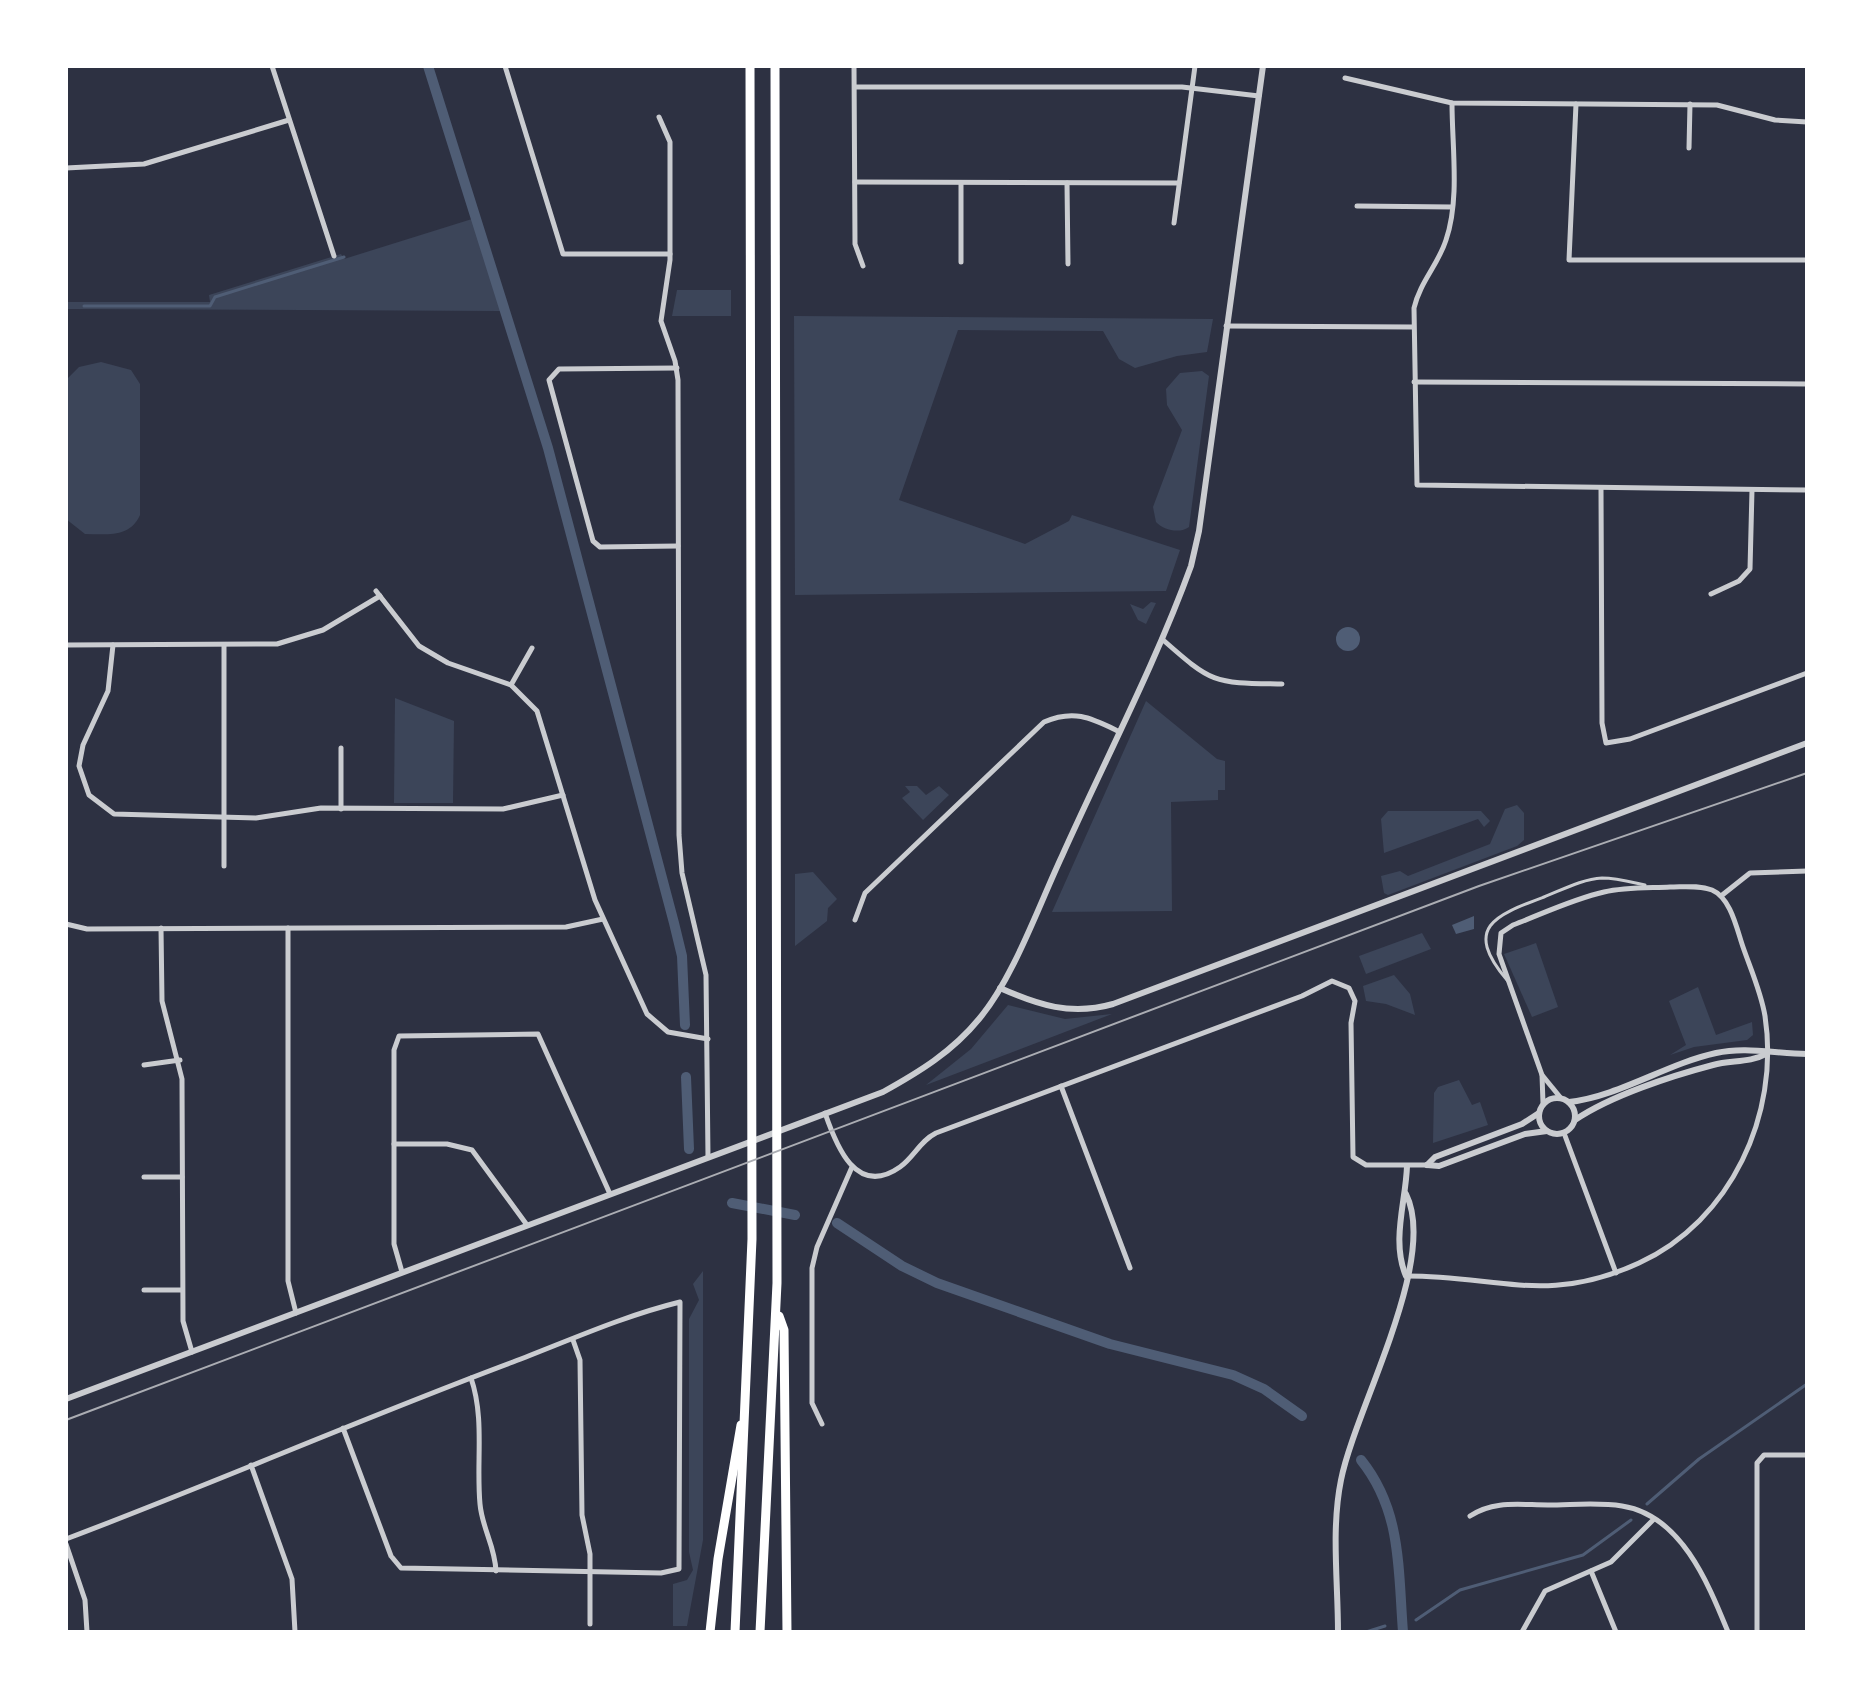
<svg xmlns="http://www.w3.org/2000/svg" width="1873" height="1698" font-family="'Public Sans',sans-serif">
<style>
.green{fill:#3c4559}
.water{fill:#4f5d75}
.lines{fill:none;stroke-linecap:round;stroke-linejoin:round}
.stream{stroke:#4f5d75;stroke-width:3}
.canal{stroke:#4f5d75;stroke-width:10}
.service{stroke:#caccd0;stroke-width:3}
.minor{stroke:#caccd0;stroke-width:5}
.tertiary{stroke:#caccd0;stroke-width:6}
.motorway{stroke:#fff;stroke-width:9}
.tram{stroke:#abadb3;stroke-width:2}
</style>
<rect width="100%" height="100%" fill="#2d3142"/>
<g class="green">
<polygon points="472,219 501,311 66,309 66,302 210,302 209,295 341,254 344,259"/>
<polygon points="677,290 731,290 731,316 672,316"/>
<polygon points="794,316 1213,319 1207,352 1177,356 1135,368 1119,359 1103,331 958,330 899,500 1025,544 1069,521 1072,515 1180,550 1166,591 795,595"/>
<path d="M 101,362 L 131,370 L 140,384 L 140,515 C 130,538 107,534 85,534 L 66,519 L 66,380 L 79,367 Z"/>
<path d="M 1202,371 L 1209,376 L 1189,527 C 1180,534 1163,530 1156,522 L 1153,507 L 1182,430 L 1167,405 L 1166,389 L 1180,373 Z"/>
<polygon points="1151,602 1156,603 1146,624 1138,620 1130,604 1143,609"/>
<polygon points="395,698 454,721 453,803 394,803"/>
<polygon points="1146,701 1217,759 1225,761 1225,790 1218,790 1218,800 1171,802 1172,911 1052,912"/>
<polygon points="905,786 917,786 926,795 939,786 949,795 923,820 902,798 910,792"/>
<polygon points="1517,805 1524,813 1524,840 1517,846 1388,895 1384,893 1381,876 1400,871 1408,876 1490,844 1505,809"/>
<polygon points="1388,811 1481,811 1490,821 1484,827 1478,819 1384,853 1381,819"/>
<polygon points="813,872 837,899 828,908 827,921 795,946 795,874"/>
<polygon points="1422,933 1431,949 1366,974 1359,956"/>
<polygon points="1536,943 1558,1007 1532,1017 1504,954"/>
<polygon points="1394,975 1410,994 1415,1015 1386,1004 1366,1001 1363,986"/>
<polygon points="1698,987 1716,1035 1752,1022 1753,1035 1747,1040 1694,1047 1670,1055 1686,1045 1669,1001"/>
<polygon points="1008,1005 1065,1019 1112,1014 926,1085 971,1049"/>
<polygon points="1459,1080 1472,1105 1480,1102 1488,1125 1433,1143 1434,1093 1438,1087"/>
<polygon points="703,1271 703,1540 687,1626 673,1626 673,1584 687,1580 693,1570 689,1552 689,1319 699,1300 693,1284"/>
</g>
<g class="water">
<circle cx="1348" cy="639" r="12"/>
<polygon points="1474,916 1474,929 1456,934 1452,925"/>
</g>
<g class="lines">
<g class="stream">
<polyline points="84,306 210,306 215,297 344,257"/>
<polyline points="1647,1504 1699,1459 1807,1384"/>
<polyline points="1416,1620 1460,1590 1583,1555 1631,1520"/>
<polyline points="1366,1632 1385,1626"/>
</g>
<g class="canal">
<polyline points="428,66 548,448 674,923 682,956 685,1025"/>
<polyline points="686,1077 689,1149"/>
<polyline points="732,1203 795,1215"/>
<polyline points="837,1223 902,1266 937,1283 1110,1344 1233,1375 1264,1389 1302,1416"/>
<path d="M 1361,1460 C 1402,1511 1398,1569 1403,1632"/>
</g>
<path class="service" d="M 1507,980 C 1462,927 1496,915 1544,897 C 1562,890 1582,879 1602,878 C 1617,878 1631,882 1645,885"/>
<g class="minor">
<polyline points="272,66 334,256"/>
<polyline points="505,66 563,254 670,254"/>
<polyline points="854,66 855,244 863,266"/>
<polyline points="1345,78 1452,103 1717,105 1775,120 1807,122"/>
<polyline points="855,87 1182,87 1259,96"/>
<path d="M 1452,103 C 1452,147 1460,199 1446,240 C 1438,265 1420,282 1414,308 L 1417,485 L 1807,490"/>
<polyline points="1576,104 1569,260 1807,260"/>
<polyline points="659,117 670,142 670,260 661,321 675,361 678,380 679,835 682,873 706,975 708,1157"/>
<polyline points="1689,148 1690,104"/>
<polyline points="66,168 144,164 289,120"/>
<polyline points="855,182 1179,183"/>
<polyline points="961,183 961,262"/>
<polyline points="1067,183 1068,264"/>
<polyline points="1357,206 1452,207"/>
<polyline points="1174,223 1195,66"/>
<polyline points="1226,326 1413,327"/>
<polyline points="677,368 559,369 549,380 593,541 600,547 678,546"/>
<polyline points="1414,382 1807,384"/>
<polyline points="1601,489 1602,723 1606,743 1630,739 1807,673"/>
<polyline points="376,591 419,646 448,663 511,685 537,711 595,900 647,1014 668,1032 708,1039"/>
<polyline points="1711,594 1739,581 1750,569 1752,490"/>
<path d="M 1162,639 C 1213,684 1213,683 1282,684"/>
<polyline points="66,645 277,644 323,630 380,596"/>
<polyline points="113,645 108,691 83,745 79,766 89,795 114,814 256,818 321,808 503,809 563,795"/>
<polyline points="511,685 532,648"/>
<polyline points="341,748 341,809"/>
<polyline points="224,866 224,646"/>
<polyline points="1721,896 1750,873 1807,871"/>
<path d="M 855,920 L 865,893 L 1044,722 C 1074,709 1091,718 1118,731"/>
<polyline points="66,924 87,929 566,927 603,919"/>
<polyline points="161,928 162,1001 182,1079 183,1321 192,1352"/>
<polyline points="288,928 288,1281 296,1313"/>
<polyline points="144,1065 180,1060"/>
<polyline points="1542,1075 1560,1097"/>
<polyline points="1061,1086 1130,1268"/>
<path d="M 825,1113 C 836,1145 856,1198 900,1167 C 914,1157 920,1141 936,1133 L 1302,996 L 1332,981 L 1349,988 L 1355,1001 L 1351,1023 L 1353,1157 L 1366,1165 L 1427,1165"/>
<polyline points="1564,1133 1616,1273"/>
<polyline points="394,1144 447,1144 472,1150 527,1225"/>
<polyline points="144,1177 182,1177"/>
<polyline points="402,1272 394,1244 394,1050 399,1036 538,1034 610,1194"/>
<path d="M 1407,1276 C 1498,1276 1548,1305 1639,1263 C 1731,1221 1780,1114 1765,1016 C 1761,992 1751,970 1743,947 C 1737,930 1731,898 1712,890 C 1699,885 1684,887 1670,887 C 1648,888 1625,887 1604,892 C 1573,899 1542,914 1513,925 L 1501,933 L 1499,954 L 1542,1075 L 1543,1103"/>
<polyline points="144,1290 182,1290"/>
<polyline points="573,1340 580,1360 582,1515 590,1554 590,1624"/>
<path d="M 471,1378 C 485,1419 476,1462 480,1504 C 482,1528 495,1546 496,1571"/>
<polyline points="822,1424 812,1403 812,1268 817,1247 852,1167"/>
<polyline points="251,1465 292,1579 295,1632"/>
<path d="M 1470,1516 C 1494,1500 1520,1505 1548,1505 C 1572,1505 1598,1502 1622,1506 C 1681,1515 1708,1583 1728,1632"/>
<path d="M 66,1539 C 217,1482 363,1418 513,1362 C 568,1341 623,1316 680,1302 L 679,1569 L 661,1573 L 401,1568 L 391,1556 L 343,1428"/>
<polyline points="66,1544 85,1600 87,1632"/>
<polyline points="1591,1571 1616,1632"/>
<polyline points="1522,1632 1545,1591 1611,1562 1654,1519"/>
<polyline points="1757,1632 1757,1463 1764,1455 1807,1455"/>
</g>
<g class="tertiary">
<path d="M 1000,988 C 1038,1005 1071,1016 1113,1004 L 1807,743"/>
<circle cx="1557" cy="1116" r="18"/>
<path d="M 1569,1102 C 1620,1096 1666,1064 1716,1053 C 1746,1046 1776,1054 1807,1054"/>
<path d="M 1575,1120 C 1610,1096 1671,1076 1713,1065 C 1731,1060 1750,1063 1766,1054"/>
<polyline points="1427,1165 1439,1166 1525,1134 1547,1131"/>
<polyline points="1427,1165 1435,1157 1522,1124 1539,1113"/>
<path d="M 1406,1276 C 1391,1241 1406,1201 1407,1166"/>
<path d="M 66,1399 L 883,1092 C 919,1072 952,1052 979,1019 C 1013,979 1039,905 1062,856 C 1105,760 1155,665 1191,566 L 1199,531 L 1263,66"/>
<path d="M 1338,1632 C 1338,1582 1331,1529 1341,1480 C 1355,1409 1439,1260 1406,1194"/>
</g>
<g class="motorway">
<polyline points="779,1316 784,1330 787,1632"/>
<polyline points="710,1632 718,1559 741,1425"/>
<polyline points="735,1632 752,1239 750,66"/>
<polyline points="760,1632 777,1283 775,66"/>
</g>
<polyline class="tram" points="66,1420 1479,886 1807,773"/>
</g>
<rect width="1873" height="1698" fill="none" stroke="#ffffff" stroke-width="136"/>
</svg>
